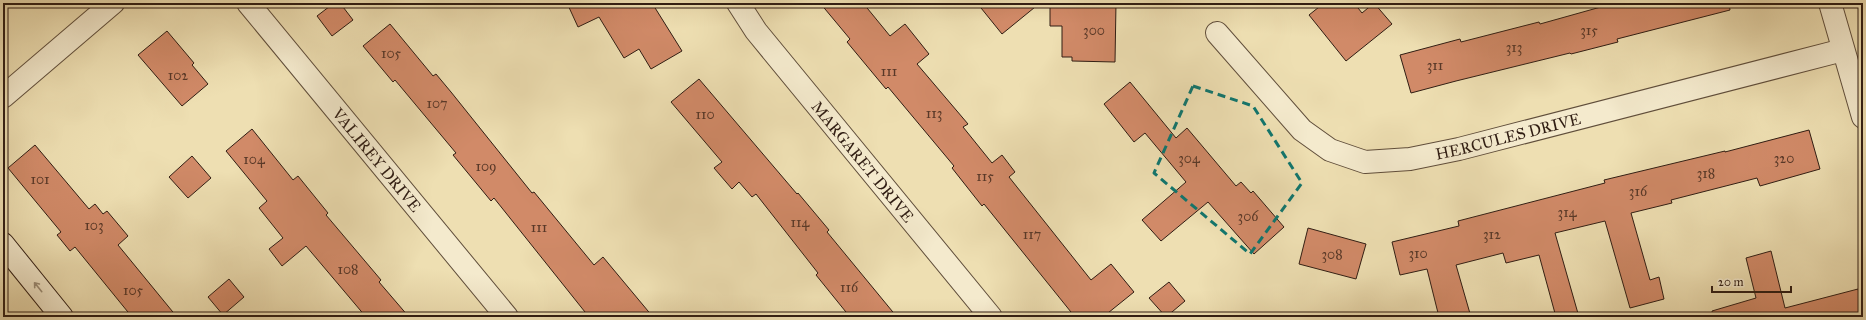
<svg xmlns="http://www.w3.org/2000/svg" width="1866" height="320" font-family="'IM FELL Great Primer',serif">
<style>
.building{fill:#d18a68;stroke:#301d13}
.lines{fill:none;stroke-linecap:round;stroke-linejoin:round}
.street-casing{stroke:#604e3b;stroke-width:24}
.secondary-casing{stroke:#301d13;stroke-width:24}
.street{stroke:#f4eacd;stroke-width:22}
.secondary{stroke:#f4eacd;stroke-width:22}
.oneway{stroke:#9c8e79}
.marked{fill:none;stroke:#0f766e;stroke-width:3;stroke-dasharray:8 5;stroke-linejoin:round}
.labels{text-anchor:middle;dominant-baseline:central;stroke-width:3.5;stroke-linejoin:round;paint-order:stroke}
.number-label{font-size:14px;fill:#583828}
.street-label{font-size:16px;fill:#301d13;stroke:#f4eacd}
</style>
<rect width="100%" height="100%" fill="#eedfb2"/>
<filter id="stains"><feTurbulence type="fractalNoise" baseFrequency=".005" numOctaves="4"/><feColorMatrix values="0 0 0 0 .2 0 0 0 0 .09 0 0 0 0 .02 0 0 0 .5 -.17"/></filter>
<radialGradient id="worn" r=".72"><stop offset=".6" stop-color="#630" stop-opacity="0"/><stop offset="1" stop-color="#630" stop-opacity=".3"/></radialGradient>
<g class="building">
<polygon points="334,3 340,3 353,20 332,36 317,16"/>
<polygon points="567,3 652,3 682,51 651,69 639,49 624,58 599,17 578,27"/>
<polygon points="820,3 863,3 890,36 905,24 929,54 917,64 968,124 963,127 992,163 1002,155 1015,172 1009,177 1091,280 1111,264 1134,292 1103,317 1075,317 984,204 982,206 952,168 954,166 888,87 886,89 847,42 850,39"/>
<polygon points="977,3 1040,3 1002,34"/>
<polygon points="1050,3 1116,3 1115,62 1072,61 1072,57 1062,57 1062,26 1050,26"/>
<polygon points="1324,3 1354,3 1362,13 1374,3 1392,24 1346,61 1309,15"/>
<polygon points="1615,3 1729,3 1730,10 1617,39 1618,42 1571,54 1570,53 1456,81 1411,93 1400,55 1460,39 1461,42 1539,22 1540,24"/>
<polygon points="390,24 433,76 436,74 451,92 532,193 534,192 594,265 603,257 653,317 589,317 494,198 491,201 453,155 456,153 395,80 393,82 363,46"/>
<polygon points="167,31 194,63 192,65 208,84 182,106 138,55"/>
<polygon points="699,79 797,194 798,193 829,230 827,232 897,317 850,317 816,275 818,273 756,194 752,197 739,182 732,189 714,168 722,162 671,102"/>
<polygon points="1130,82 1176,138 1187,128 1236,186 1241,182 1251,193 1253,191 1284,227 1254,254 1208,202 1161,241 1142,220 1186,182 1145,133 1134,142 1104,104"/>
<polygon points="252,129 293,180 298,176 328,213 326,215 381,280 379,282 409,317 366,317 306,246 282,266 269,249 283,238 259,208 267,201 226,151"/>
<polygon points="1809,130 1820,169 1760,186 1757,178 1671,200 1672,203 1631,213 1650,280 1659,277 1664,299 1630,308 1605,221 1555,233 1579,317 1556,317 1539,255 1506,263 1503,253 1456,265 1471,317 1439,317 1427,269 1400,275 1392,242 1459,226 1458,221 1605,183 1604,180 1725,151 1725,152"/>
<polygon points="35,145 89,209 95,204 103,214 107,211 128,236 118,245 177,317 132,317 75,247 70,251 57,235 61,232 8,168"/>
<polygon points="192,156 211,178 188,198 169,177"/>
<polygon points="1308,228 1366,244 1356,279 1299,264"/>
<polygon points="1771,251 1785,308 1858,289 1863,308 1863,317 1713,317 1712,311 1756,298 1746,258"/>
<polygon points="229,279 244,297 223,315 208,297"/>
<polygon points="1169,282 1185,301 1166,317 1149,298"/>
</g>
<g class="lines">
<g class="street-casing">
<g id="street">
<path id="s1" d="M 248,3 L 507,317"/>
<path id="s2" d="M 738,3 L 756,31 L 991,317"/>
<polyline points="1830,3 1863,117"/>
<path id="s3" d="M 1217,33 L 1302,130 L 1330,150 L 1365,162 L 1410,159 L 1459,149 L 1843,50"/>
<polyline points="3,97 113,3"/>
</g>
</g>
<g class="secondary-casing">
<polyline id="secondary" points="3,244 62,317"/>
</g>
<use href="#street" class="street"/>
<use href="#secondary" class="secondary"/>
</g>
<defs><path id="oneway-shaft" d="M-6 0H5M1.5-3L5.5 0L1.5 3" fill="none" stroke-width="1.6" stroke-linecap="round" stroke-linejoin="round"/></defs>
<use class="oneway" href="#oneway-shaft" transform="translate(38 287) rotate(-129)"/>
<path class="marked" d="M 1193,86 L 1253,106 L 1302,183 L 1250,254 L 1154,173 Z"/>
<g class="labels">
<g class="number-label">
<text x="1094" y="30">300</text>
<text x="1589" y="30">315</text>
<text x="1514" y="47">313</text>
<text x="391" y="53">105</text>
<text x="1435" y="65">311</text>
<text x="889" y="71">111</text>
<text x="178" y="75">102</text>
<text x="437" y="103">107</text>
<text x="934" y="113">113</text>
<text x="705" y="114">110</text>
<text x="1189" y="158">304</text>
<text x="1784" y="158">320</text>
<text x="254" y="159">104</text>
<text x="486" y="166">109</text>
<text x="1706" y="173">318</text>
<text x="985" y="176">115</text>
<text x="40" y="179">101</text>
<text x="1638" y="191">316</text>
<text x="1567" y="212">314</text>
<text x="1248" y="216">306</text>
<text x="800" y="222">114</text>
<text x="94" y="225">103</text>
<text x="539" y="227">111</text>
<text x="1032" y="234">117</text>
<text x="1492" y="234">312</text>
<text x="1418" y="253">310</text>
<text x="1332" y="254">308</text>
<text x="348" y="269">108</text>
<text x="849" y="287">116</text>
<text x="133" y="290">105</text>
</g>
<g class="street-label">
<text stroke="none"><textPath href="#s3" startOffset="346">HERCULES DRIVE</textPath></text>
<text stroke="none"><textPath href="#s1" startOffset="203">VALIREY DRIVE</textPath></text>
<text stroke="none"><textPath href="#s2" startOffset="202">MARGARET DRIVE</textPath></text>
</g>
</g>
<rect width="1866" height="320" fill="none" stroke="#eedfb2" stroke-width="16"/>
<rect x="4" y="4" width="1858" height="312" fill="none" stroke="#301d13" stroke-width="2"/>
<rect x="8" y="8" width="1850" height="304" fill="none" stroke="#301d13"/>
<path d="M1712 286v6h79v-6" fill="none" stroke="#301d13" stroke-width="2"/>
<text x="1718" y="286" font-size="12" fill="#301d13" stroke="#f4eacd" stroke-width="3" paint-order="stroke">20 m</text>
<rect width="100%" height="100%" filter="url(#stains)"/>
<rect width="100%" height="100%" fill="url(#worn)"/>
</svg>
